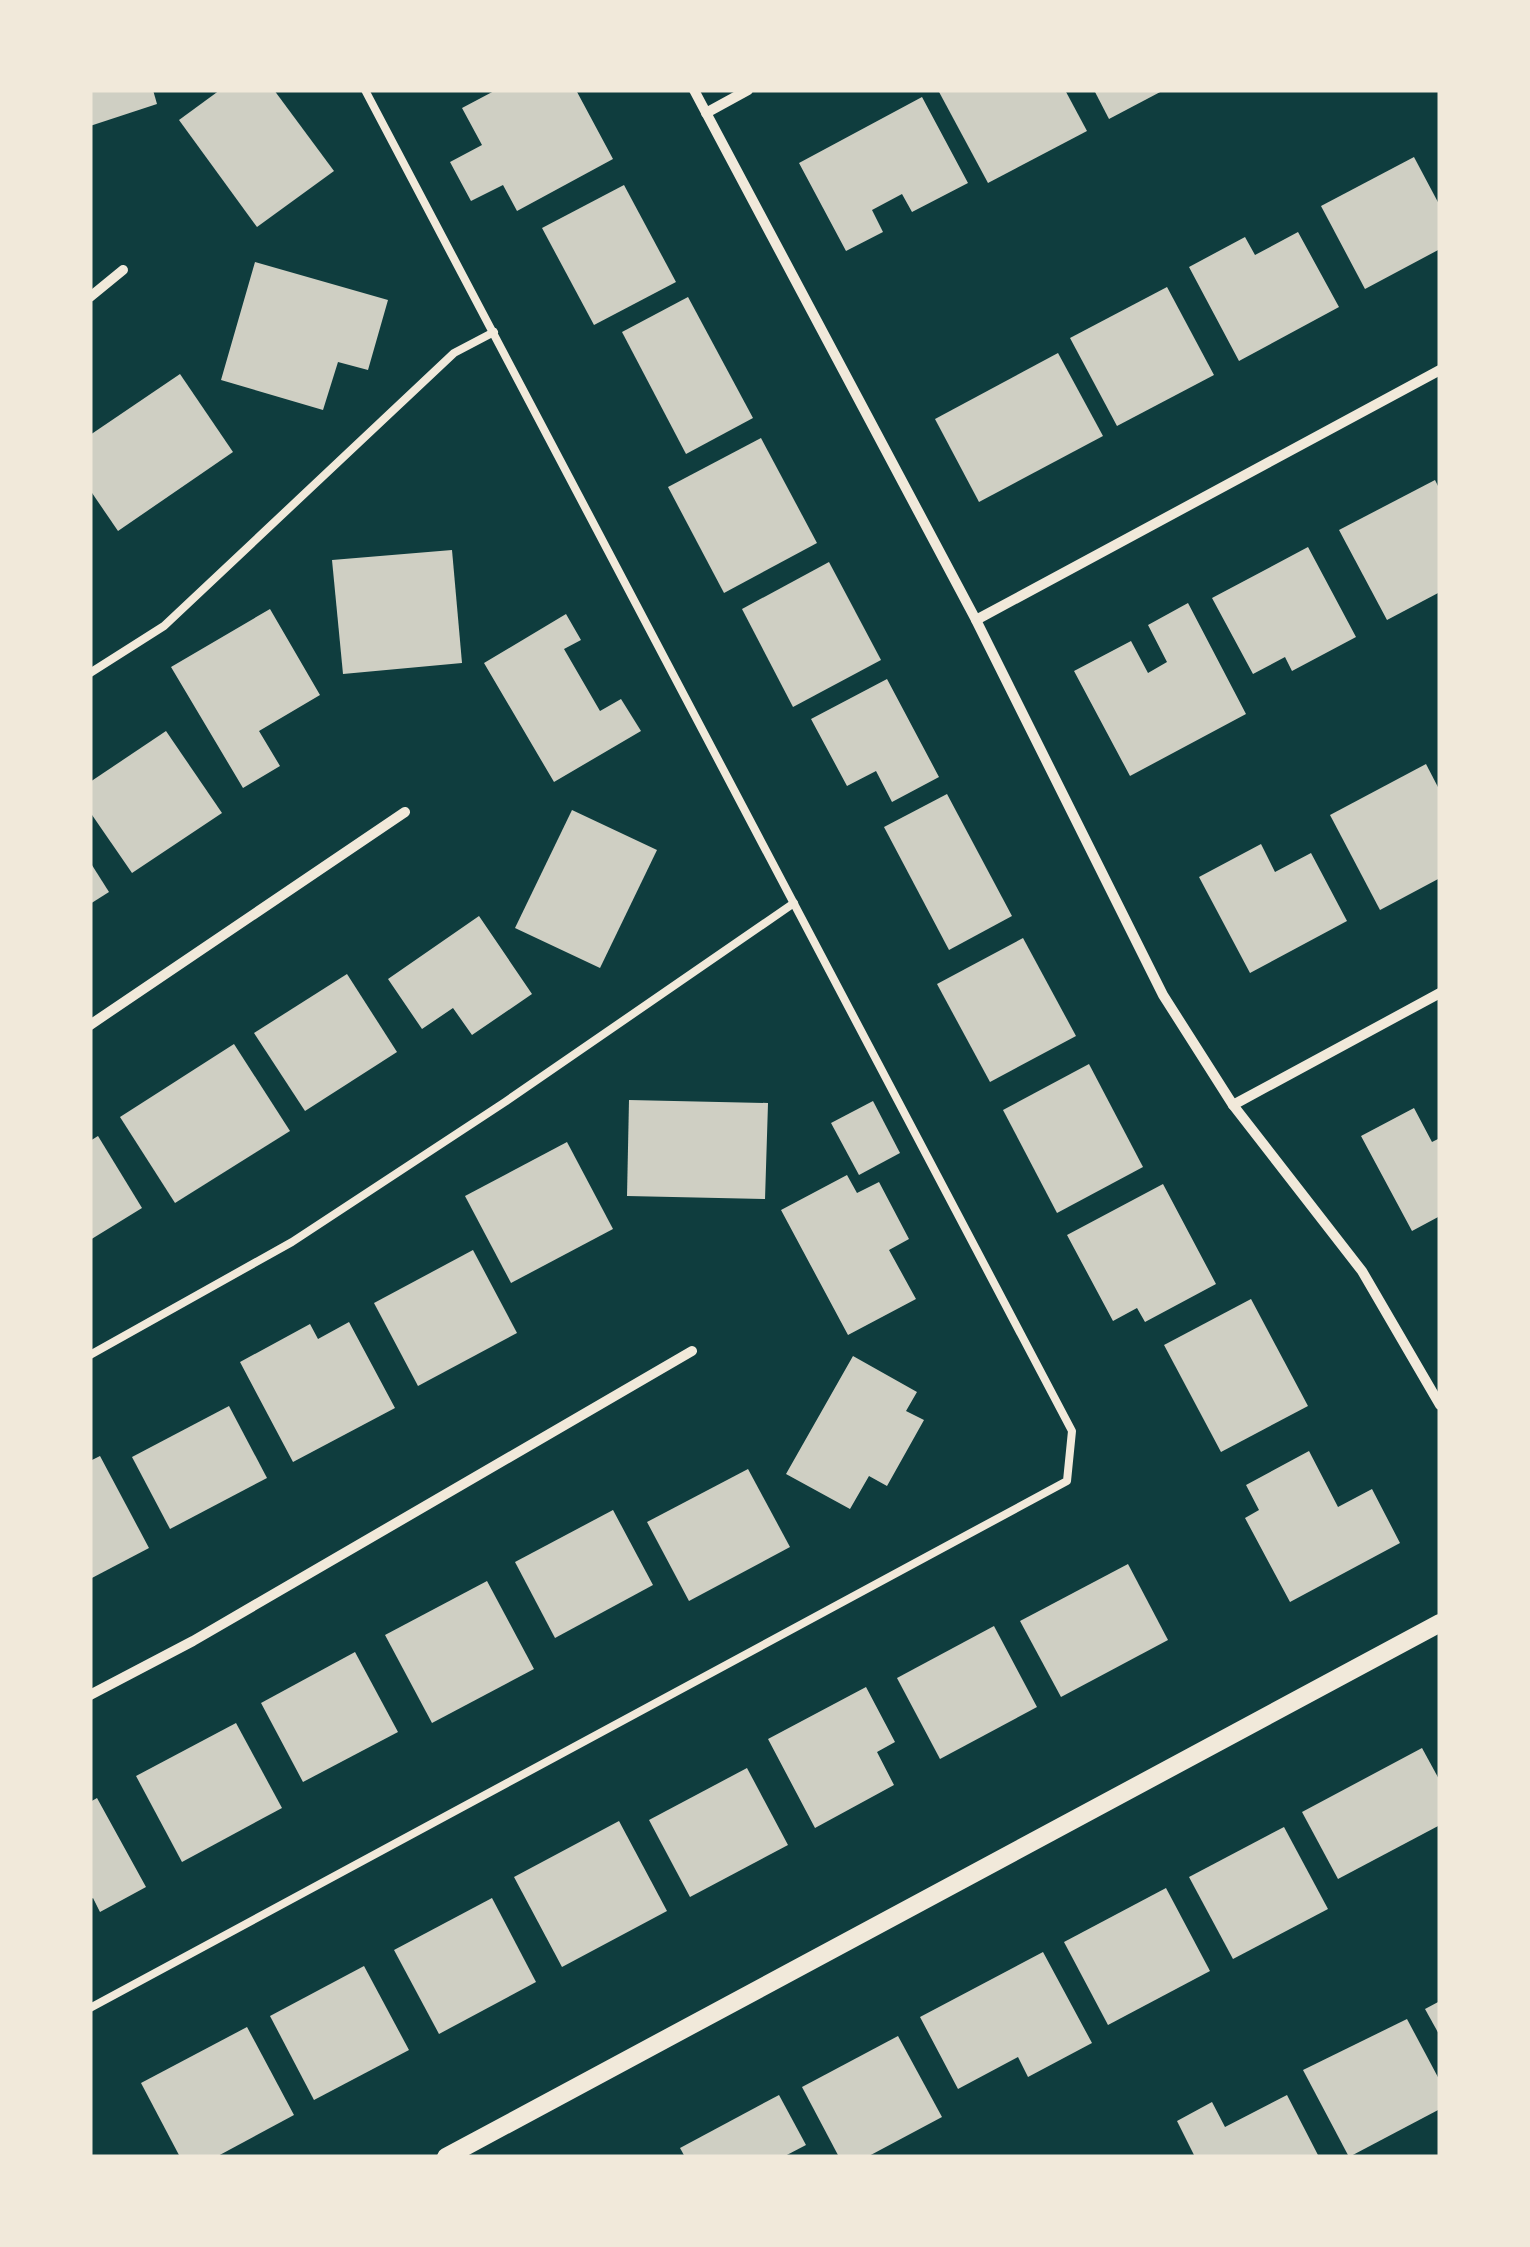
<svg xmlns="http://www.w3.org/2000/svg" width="1530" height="2247" font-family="Inter,sans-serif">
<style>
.building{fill:#cfcfc3}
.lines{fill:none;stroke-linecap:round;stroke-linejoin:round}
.service{stroke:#f1e9da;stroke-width:8}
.minor{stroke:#f1e9da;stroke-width:10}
.tertiary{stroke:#f1e9da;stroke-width:18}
</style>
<rect width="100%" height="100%" fill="#0f3d3e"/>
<g class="building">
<polygon points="90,90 153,90 157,104 90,126"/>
<polygon points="220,90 274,90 334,171 257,227 179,120"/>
<polygon points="496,90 576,90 613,159 517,211 503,185 471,201 450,162 482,145 462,108"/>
<polygon points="938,90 1065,90 1087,131 988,183"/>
<polygon points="1094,90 1164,90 1109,119"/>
<polygon points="922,97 968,183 912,212 902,194 872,210 883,232 846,251 799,163"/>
<polygon points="1414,157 1440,206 1440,249 1365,289 1321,206"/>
<polygon points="624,185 676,282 594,325 542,228"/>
<polygon points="1298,232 1339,307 1239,361 1189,267 1245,237 1255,255"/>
<polygon points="255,262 388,300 368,370 338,362 323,410 221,380"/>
<polygon points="1167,287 1214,375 1117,426 1070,338"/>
<polygon points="688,297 753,418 686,454 622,332"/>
<polygon points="1058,353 1103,436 979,502 935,419"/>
<polygon points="180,374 233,452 118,531 90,490 90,435"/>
<polygon points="761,438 817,543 724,593 668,487"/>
<polygon points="1435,480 1440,490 1440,592 1387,620 1339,530"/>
<polygon points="1308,547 1356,637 1292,671 1285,657 1253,674 1212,598"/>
<polygon points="452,550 462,663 343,674 332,560"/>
<polygon points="829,562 881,660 793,707 742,609"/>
<polygon points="1188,603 1246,714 1130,776 1074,671 1131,641 1148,673 1167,662 1148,625"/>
<polygon points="270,609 320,695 259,731 280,766 243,788 171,667"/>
<polygon points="566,614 581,640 564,649 600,711 621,699 641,731 554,782 484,663"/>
<polygon points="887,679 939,777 892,802 876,771 847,786 811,719"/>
<polygon points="166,731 222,813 132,873 90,812 90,782"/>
<polygon points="1426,764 1440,791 1440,878 1380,910 1330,815"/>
<polygon points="947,794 1012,916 949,950 884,827"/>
<polygon points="572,810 657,850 600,968 515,928"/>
<polygon points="1261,844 1275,872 1311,853 1347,921 1250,973 1199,877"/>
<polygon points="90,862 109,892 90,904"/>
<polygon points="479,916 532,994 472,1035 453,1008 422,1029 388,979"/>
<polygon points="1023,938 1076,1036 990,1082 937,984"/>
<polygon points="347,974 397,1052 305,1111 254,1033"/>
<polygon points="234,1044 290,1131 175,1203 120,1117"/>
<polygon points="1089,1064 1143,1167 1057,1213 1003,1110"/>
<polygon points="629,1100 768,1103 765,1199 627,1196"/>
<polygon points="873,1101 900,1153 859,1175 831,1123"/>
<polygon points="1414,1108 1432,1142 1440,1138 1440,1216 1412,1231 1361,1136"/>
<polygon points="98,1136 142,1208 90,1240 90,1141"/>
<polygon points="567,1142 613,1229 511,1283 465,1196"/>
<polygon points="847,1175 857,1193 879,1182 909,1239 889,1250 916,1299 848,1335 781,1210"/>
<polygon points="1163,1184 1216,1284 1145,1322 1137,1308 1113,1321 1067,1235"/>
<polygon points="473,1250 517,1333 418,1386 374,1303"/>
<polygon points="1251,1299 1308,1406 1221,1452 1164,1345"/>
<polygon points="349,1322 395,1408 293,1462 240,1362 310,1324 318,1339"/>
<polygon points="853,1356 917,1392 906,1411 924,1420 887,1486 869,1476 850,1509 786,1474"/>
<polygon points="229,1406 267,1478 170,1529 132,1457"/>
<polygon points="1309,1451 1338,1507 1372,1489 1400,1543 1290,1602 1245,1518 1259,1510 1246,1485"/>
<polygon points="100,1456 149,1548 90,1579 90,1461"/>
<polygon points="748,1469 790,1547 689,1601 647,1522"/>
<polygon points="613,1510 653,1585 555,1638 515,1562"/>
<polygon points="1128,1564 1168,1640 1061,1697 1020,1621"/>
<polygon points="487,1581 534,1669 432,1723 385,1635"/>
<polygon points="994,1626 1037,1707 940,1759 897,1678"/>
<polygon points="355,1652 398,1732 303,1782 261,1703"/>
<polygon points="866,1687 895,1742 877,1752 894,1785 815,1828 768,1739"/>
<polygon points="236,1723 282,1808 182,1862 136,1776"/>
<polygon points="1422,1748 1440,1781 1440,1825 1338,1879 1302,1812"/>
<polygon points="747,1768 788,1845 690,1897 649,1820"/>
<polygon points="97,1798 146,1887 100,1912 93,1898 90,1900 90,1802"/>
<polygon points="619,1821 667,1911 562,1967 514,1877"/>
<polygon points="1284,1827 1328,1909 1233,1959 1189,1877"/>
<polygon points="1166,1888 1210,1971 1108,2025 1064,1942"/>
<polygon points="492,1898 536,1982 439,2034 394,1950"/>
<polygon points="1043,1952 1092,2043 1028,2077 1018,2057 958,2089 920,2017"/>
<polygon points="364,1966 409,2050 314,2100 270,2016"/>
<polygon points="1440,2001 1440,2036 1425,2009"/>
<polygon points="1407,2019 1440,2081 1440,2109 1349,2157 1303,2070"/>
<polygon points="247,2027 294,2115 216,2157 180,2157 141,2083"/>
<polygon points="898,2036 942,2117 867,2157 839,2157 802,2087"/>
<polygon points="779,2095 806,2145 783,2157 685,2157 680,2148"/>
<polygon points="1287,2095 1319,2157 1195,2157 1177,2121 1212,2102 1225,2127"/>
</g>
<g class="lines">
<g class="service">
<polyline points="90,673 164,626 454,353 494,332"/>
<polyline points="90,1355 292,1242 505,1102 794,903"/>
<polyline points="90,2008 1067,1481 1072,1431 365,90"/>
</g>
<g class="minor">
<polyline points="694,90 976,620 1163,995 1233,1105 1362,1271 1440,1405"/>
<polyline points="706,113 748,90"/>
<polyline points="90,297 123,270"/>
<polyline points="976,620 1440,370"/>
<polyline points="90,1025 405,812"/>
<polyline points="1233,1105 1440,993"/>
<polyline points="90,1695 193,1641 692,1351"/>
</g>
<polyline class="tertiary" points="446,2157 1440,1623"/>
</g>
<rect width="1530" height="2247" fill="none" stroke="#f1e9da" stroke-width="185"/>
</svg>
